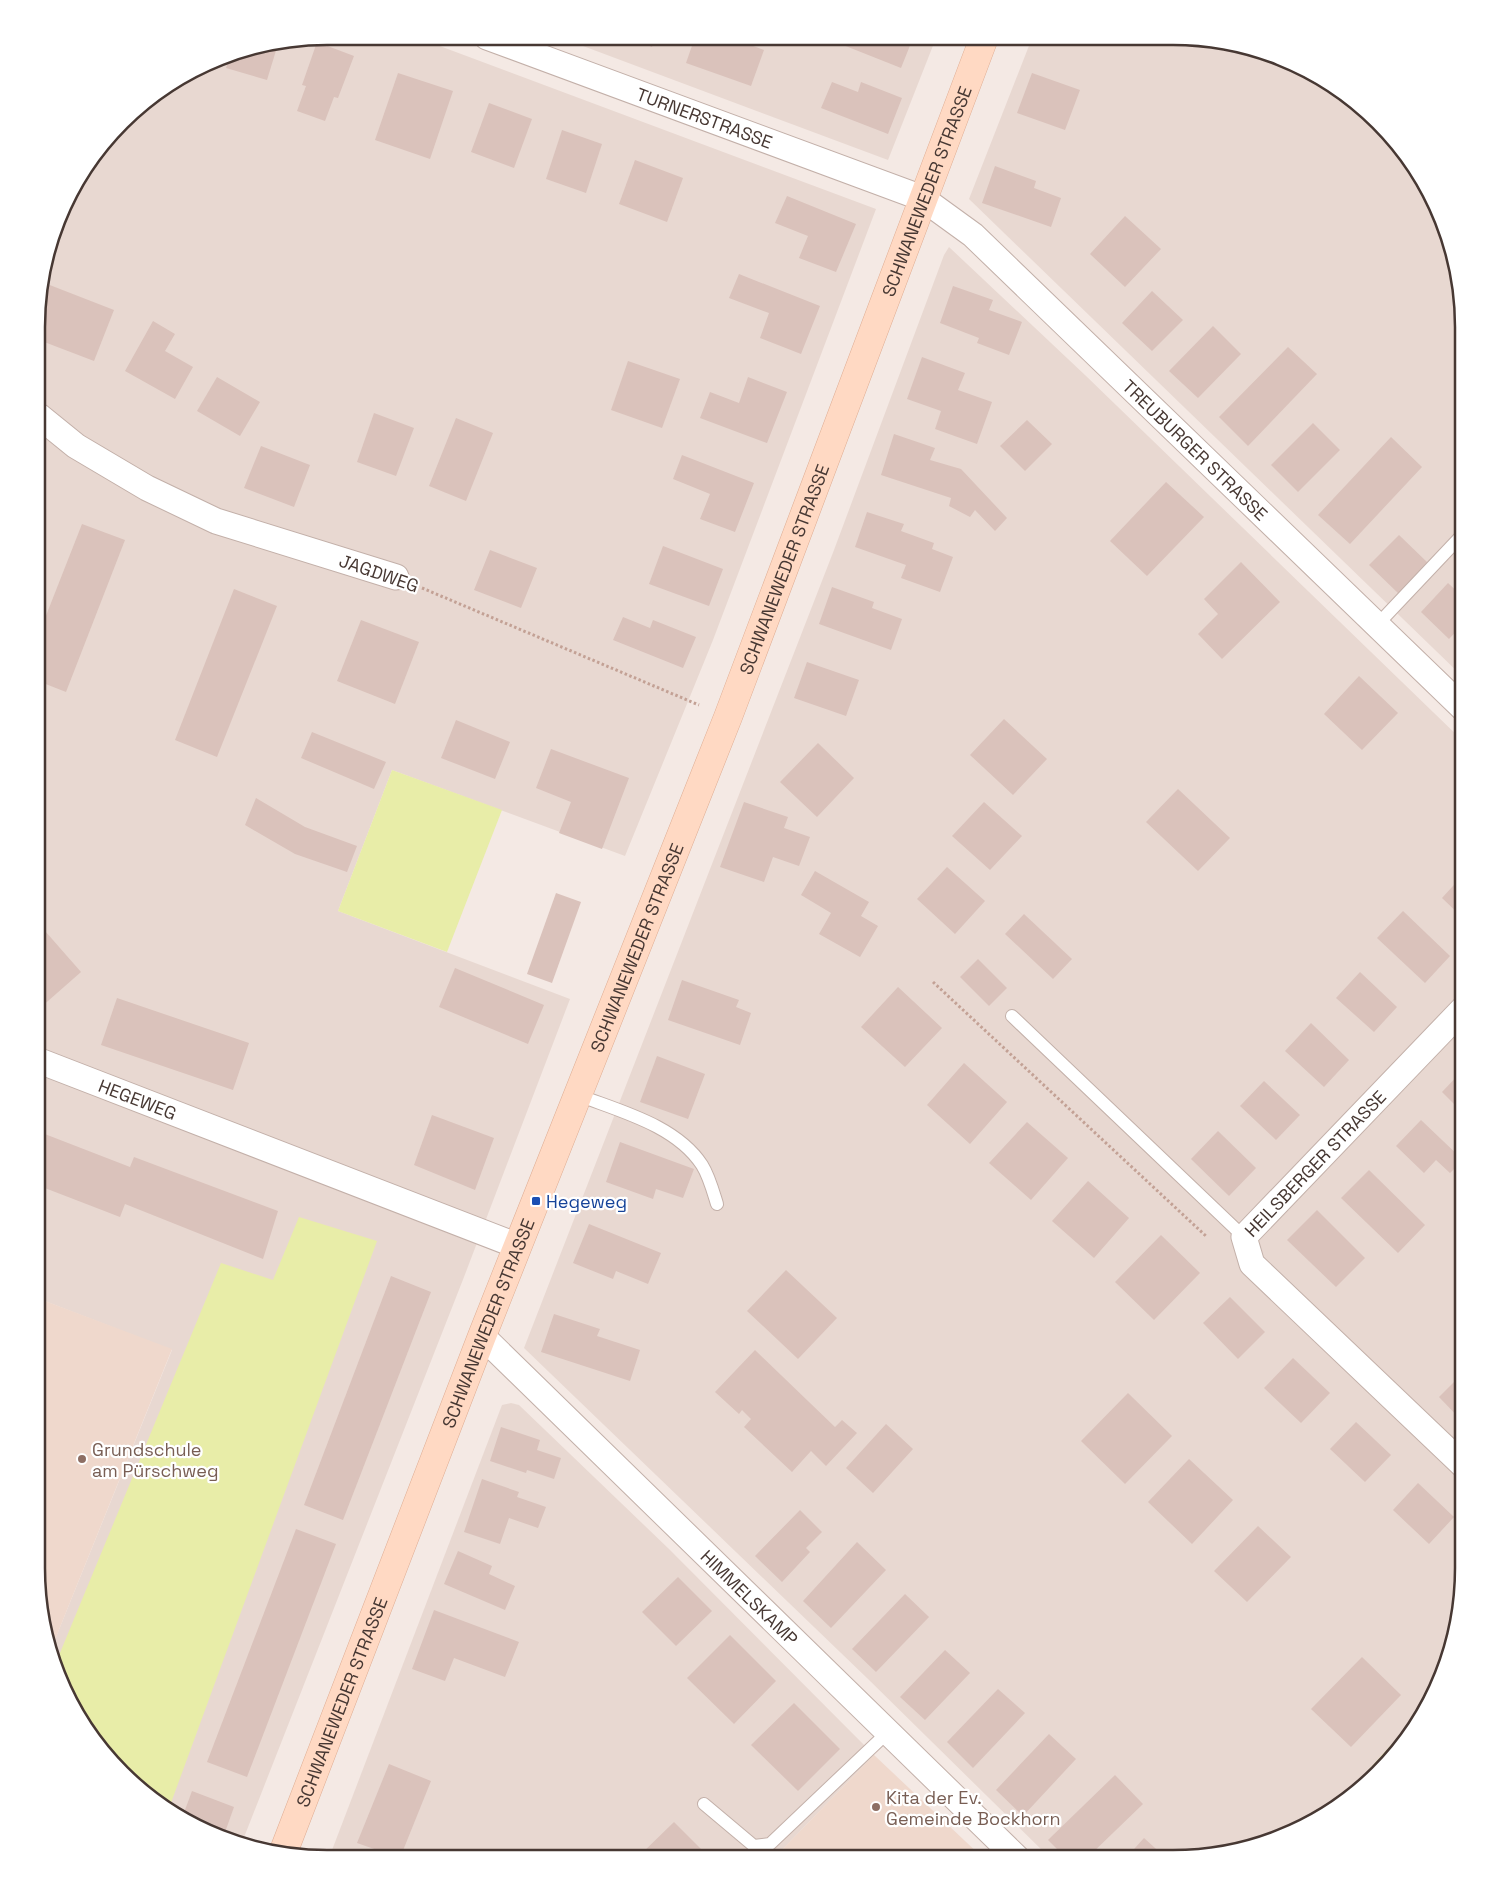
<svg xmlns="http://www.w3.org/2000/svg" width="1500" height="1895" font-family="'Space Grotesk',sans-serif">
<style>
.residential{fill:#e8d8d1}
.education{fill:#efd8cc}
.green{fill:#e8eda8}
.building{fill:#dac2bb}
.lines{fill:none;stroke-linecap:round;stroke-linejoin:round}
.service-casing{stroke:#c3b0a9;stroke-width:14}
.minor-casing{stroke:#c3b0a9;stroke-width:27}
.secondary-casing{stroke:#dfad93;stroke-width:29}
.path{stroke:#c3a195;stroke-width:3;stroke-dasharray:2.5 2.5;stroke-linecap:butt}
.service{stroke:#fff;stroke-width:12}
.minor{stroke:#fff;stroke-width:25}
.secondary{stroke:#ffd9c3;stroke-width:28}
.transit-dot{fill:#1a4fb4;stroke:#fff;stroke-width:2}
.education-dot{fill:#8d6e63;stroke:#fff;stroke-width:2}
.labels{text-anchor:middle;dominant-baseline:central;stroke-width:4.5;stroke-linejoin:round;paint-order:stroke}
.street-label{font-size:18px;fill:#473833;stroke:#fff}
.transit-label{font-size:18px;fill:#164399;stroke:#fff;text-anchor:start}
.education-label{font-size:18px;fill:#785e54;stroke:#fff;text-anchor:start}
.rim{fill:none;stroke:#473833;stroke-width:2.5}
</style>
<rect width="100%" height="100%" fill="#f4e9e4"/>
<g class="residential">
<polygon points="327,36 413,36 876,209 713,640 625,856 392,770 338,911 570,999 464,1277 241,1845 234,1843 166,1810 121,1773 75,1713 50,1652 172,1350 37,1298 39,289 75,182 136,108 233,52"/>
<polygon points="559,37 936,38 888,160"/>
<polygon points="1032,38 1211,39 1284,58 1335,85 1391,135 1425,182 1454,251 1464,327 1464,678 969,199"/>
<polygon points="949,247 1085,375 1464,742 1463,1587 1448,1661 1425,1714 1406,1738 1401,1734 1336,1806 1318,1820 1249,1849 1192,1858 1050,1858 867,1678 524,1348 834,550 944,255"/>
<polygon points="511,1403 519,1405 669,1549 874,1755 774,1858 329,1858 502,1405"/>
</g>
<g class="education">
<polygon points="37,1298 172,1349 50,1652 46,1644 36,1568"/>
<polygon points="874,1755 983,1858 774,1858"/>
</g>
<g class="green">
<polygon points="392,770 502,810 447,952 338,911"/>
<polygon points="299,1217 377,1241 168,1811 121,1773 75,1713 55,1665 221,1263 273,1280"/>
<polygon points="1401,1734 1406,1738 1378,1774 1336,1806"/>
</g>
<g class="building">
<polygon points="627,37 656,37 652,47"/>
<polygon points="695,37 729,37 764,50 751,86 686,63"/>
<polygon points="835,38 913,38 901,68 833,41"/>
<polygon points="317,42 354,56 338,98 334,97 325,121 297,111 306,86 302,85"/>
<polygon points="278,44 267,80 226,68 231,53 233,52"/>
<polygon points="398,73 453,91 430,159 375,140"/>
<polygon points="1032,73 1080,90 1065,130 1017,113"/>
<polygon points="832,82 858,92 861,82 902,98 888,134 821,108"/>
<polygon points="489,103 532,119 514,168 471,152"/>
<polygon points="562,130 602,144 586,193 546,179"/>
<polygon points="635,160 683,178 667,222 619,204"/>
<polygon points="995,166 1036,181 1034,188 1061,198 1051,227 982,203"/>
<polygon points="787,196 856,224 836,272 799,258 808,236 775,223"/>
<polygon points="1125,216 1161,249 1125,287 1090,254"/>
<polygon points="739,274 820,306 801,354 760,338 769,313 729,298"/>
<polygon points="42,282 114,310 94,361 39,340 39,291"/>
<polygon points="953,286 993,300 989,310 1022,322 1009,355 977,343 979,338 940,323"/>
<polygon points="1152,291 1183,320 1152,351 1122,323"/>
<polygon points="153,321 175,334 165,351 193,367 175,399 125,371"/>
<polygon points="1213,326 1241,354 1198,398 1169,371"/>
<polygon points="1288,347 1317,374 1248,446 1219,417"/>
<polygon points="922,357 965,373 958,390 992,402 977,444 935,429 941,411 907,399"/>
<polygon points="628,361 680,379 662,428 611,410"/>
<polygon points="217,377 260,402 240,436 197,411"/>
<polygon points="748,377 787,392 767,443 700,418 710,392 739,403"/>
<polygon points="374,413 414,428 396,476 357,462"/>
<polygon points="456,418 493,433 466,501 429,486"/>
<polygon points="1027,420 1052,444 1025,471 1000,446"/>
<polygon points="1313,423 1340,450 1298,492 1271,465"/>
<polygon points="894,434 935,448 930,460 961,469 1007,518 995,531 975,510 970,517 949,506 951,498 881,475"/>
<polygon points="1391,437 1422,467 1350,544 1318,515"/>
<polygon points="261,446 310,465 294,507 244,488"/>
<polygon points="682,455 754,483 735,532 700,519 710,494 673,479"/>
<polygon points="1166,482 1204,517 1147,576 1110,541"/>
<polygon points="867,512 904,524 901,531 934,543 932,549 953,557 940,592 901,578 906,565 855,547"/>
<polygon points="82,524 125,540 66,692 38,681 38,636"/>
<polygon points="1399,535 1428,563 1399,594 1369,565"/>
<polygon points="663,546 723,569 709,606 649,584"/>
<polygon points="490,550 537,568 521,608 474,590"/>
<polygon points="1241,562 1280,602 1222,659 1198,634 1218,614 1204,599"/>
<polygon points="1448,583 1464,598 1464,623 1449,639 1421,612"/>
<polygon points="832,587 874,602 872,608 902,619 891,650 819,624"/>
<polygon points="234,589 277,606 217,757 175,740"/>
<polygon points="623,617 650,628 653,620 696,637 683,668 613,640"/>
<polygon points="361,620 419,642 395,704 337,681"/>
<polygon points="807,662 859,680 846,716 794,698"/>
<polygon points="1359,676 1398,713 1362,750 1324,714"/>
<polygon points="1004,719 1047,759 1013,795 970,755"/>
<polygon points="456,720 510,742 495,779 441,758"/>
<polygon points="312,732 386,762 374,789 301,758"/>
<polygon points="818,743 854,778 817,817 780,782"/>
<polygon points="551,749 629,778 602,849 559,833 571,802 536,788"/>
<polygon points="1178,789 1230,838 1198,871 1146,822"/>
<polygon points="256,798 305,827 357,846 347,872 295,854 245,825"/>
<polygon points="744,802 788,817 784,828 810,837 799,866 773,857 764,882 720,867"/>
<polygon points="984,802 1022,836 990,870 952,836"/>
<polygon points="947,867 985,901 955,934 917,899"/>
<polygon points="815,871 869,902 861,916 878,926 860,957 819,934 831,913 801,895"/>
<polygon points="1463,875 1463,918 1442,898"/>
<polygon points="556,893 581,902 552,983 527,974"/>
<polygon points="1403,911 1450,956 1425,983 1377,938"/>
<polygon points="1024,914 1072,959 1053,979 1005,934"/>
<polygon points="38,923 81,972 40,1008 37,1005"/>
<polygon points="978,959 1007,988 989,1006 960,977"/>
<polygon points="455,968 544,1005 528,1044 439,1007"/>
<polygon points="1360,972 1397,1007 1374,1032 1336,998"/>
<polygon points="682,980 739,1000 736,1007 751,1013 740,1045 668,1020"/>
<polygon points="898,987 942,1028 905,1067 861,1027"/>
<polygon points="117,998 249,1043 233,1090 101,1045"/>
<polygon points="1311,1023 1349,1060 1324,1087 1285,1051"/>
<polygon points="657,1056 705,1074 688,1119 640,1102"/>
<polygon points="964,1063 1007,1102 970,1144 927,1105"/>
<polygon points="1463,1070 1463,1113 1442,1092"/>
<polygon points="1264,1081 1300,1115 1276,1140 1240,1106"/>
<polygon points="432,1115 494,1138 475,1190 414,1165"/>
<polygon points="1421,1120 1463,1160 1450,1173 1436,1160 1424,1173 1396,1146"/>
<polygon points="1027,1122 1068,1158 1031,1200 989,1163"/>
<polygon points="37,1131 130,1167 134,1157 278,1211 263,1259 125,1204 120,1217 37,1185"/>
<polygon points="1218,1131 1256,1168 1229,1196 1191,1159"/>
<polygon points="620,1142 694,1169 683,1198 656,1189 653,1199 606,1182"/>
<polygon points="1369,1170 1425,1225 1398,1253 1341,1198"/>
<polygon points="1088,1181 1129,1218 1094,1258 1052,1221"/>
<polygon points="1317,1210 1365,1258 1336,1287 1287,1240"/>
<polygon points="589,1224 661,1253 648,1284 616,1271 613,1279 573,1263"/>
<polygon points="1161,1235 1200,1273 1154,1320 1115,1282"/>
<polygon points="786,1270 837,1318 798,1359 747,1311"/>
<polygon points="391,1276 431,1292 343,1520 304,1505"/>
<polygon points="1230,1297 1265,1332 1238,1359 1203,1323"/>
<polygon points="554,1314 600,1329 597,1336 640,1350 630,1381 541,1352"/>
<polygon points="755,1350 835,1427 842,1420 857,1433 826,1466 811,1451 792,1472 744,1427 751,1419 742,1410 739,1414 715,1392"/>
<polygon points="1293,1358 1330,1393 1301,1423 1264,1388"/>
<polygon points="1463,1373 1463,1422 1439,1397"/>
<polygon points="1128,1393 1172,1436 1125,1484 1081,1441"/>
<polygon points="1356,1422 1391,1455 1365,1482 1330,1449"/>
<polygon points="886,1424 913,1449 873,1493 846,1468"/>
<polygon points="501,1427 540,1440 537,1450 561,1458 554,1479 527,1470 526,1473 490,1461"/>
<polygon points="1189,1459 1233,1500 1192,1544 1148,1502"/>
<polygon points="482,1479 519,1492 517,1497 546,1507 538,1528 509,1518 500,1544 464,1532"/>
<polygon points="1418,1483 1454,1517 1429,1544 1393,1510"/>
<polygon points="800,1510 822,1532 806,1548 810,1552 782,1582 755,1556"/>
<polygon points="1258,1526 1291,1557 1247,1602 1214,1571"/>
<polygon points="296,1529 336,1544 247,1777 207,1762"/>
<polygon points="857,1542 886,1570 831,1628 803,1601"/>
<polygon points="458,1551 492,1566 489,1574 515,1586 505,1610 444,1584"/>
<polygon points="1463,1566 1463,1581 1455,1574"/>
<polygon points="678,1577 712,1611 676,1646 642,1612"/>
<polygon points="905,1594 929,1617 876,1672 852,1649"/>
<polygon points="434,1610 519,1642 505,1677 454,1658 445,1681 412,1669"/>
<polygon points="730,1635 776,1681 734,1724 687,1678"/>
<polygon points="945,1650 970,1673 925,1720 900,1697"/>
<polygon points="1362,1657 1401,1695 1351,1747 1311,1709"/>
<polygon points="998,1689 1025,1713 973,1768 947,1742"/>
<polygon points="794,1703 840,1749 798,1791 751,1745"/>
<polygon points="1049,1734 1076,1759 1023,1816 996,1790"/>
<polygon points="389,1764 431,1781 400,1858 357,1843"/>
<polygon points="1115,1775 1143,1804 1087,1858 1066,1858 1048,1840"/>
<polygon points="192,1791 234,1807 223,1838 182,1818"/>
<polygon points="674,1822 710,1858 637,1858"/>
<polygon points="1144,1838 1166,1858 1126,1858"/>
</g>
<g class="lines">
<g class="service-casing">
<g id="service">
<polyline points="1377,625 1464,533"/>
<polyline points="1012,1016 1244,1237"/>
<path d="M 578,1095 C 619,1111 676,1125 702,1165 C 709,1176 713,1191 717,1204"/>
<polyline points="704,1804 754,1846 770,1844 888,1732"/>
</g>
</g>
<g class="minor-casing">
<g id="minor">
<path id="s1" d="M 487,37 L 922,198 L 973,235 L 1464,709"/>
<polyline points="39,416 76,446 147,488 216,521 396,577"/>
<path id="s2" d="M 37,1060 L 518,1246"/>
<path id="s3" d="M 482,1336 L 1017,1858"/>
<path id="s4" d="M 1463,1465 L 1252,1264 L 1244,1237 L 1463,1009"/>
</g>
</g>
<g class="secondary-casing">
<g id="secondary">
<path id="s5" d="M 283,1853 L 482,1336 L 728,717 L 984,38"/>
</g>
</g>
<g class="path">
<polyline points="422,588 699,705"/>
<polyline points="933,982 1207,1237"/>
</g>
<use href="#service" class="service"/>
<use href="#minor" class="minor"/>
<use href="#secondary" class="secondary"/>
</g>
<rect class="transit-dot" x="531" y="1196" width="10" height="10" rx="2.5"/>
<g class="education-dot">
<circle cx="82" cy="1459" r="5"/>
<circle cx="876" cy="1807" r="5"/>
</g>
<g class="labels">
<g class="street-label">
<text stroke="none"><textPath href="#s1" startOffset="232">TURNERSTRASSE</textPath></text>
<text stroke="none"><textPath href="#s5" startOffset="1782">SCHWANEWEDER STRASSE</textPath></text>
<text stroke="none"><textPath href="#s1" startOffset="836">TREUBURGER STRASSE</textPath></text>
<text stroke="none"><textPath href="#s5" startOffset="1378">SCHWANEWEDER STRASSE</textPath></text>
<text transform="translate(379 573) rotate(19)">JAGDWEG</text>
<text stroke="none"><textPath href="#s5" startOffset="972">SCHWANEWEDER STRASSE</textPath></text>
<text stroke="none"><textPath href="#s2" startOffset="108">HEGEWEG</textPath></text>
<text stroke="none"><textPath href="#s4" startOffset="422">HEILSBERGER STRASSE</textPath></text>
<text stroke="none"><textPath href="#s5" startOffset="568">SCHWANEWEDER STRASSE</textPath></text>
<text stroke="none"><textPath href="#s3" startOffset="374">HIMMELSKAMP</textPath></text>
<text stroke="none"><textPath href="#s5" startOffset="162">SCHWANEWEDER STRASSE</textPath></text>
</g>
<g class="transit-label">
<text x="546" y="1201">Hegeweg</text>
</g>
<g class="education-label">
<text x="92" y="1449">Grundschule<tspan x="92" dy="21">am Pürschweg</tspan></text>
<text x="886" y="1797">Kita der Ev.<tspan x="886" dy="21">Gemeinde Bockhorn</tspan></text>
</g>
</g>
<path d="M0 0H1500V1895H0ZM327 45H1173A282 282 0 0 1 1455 327V1568A282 282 0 0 1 1173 1850H327A282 282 0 0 1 45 1568V327A282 282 0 0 1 327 45Z" fill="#fff" fill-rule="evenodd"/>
<path class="rim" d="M327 45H1173A282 282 0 0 1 1455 327V1568A282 282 0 0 1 1173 1850H327A282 282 0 0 1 45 1568V327A282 282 0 0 1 327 45Z"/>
</svg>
